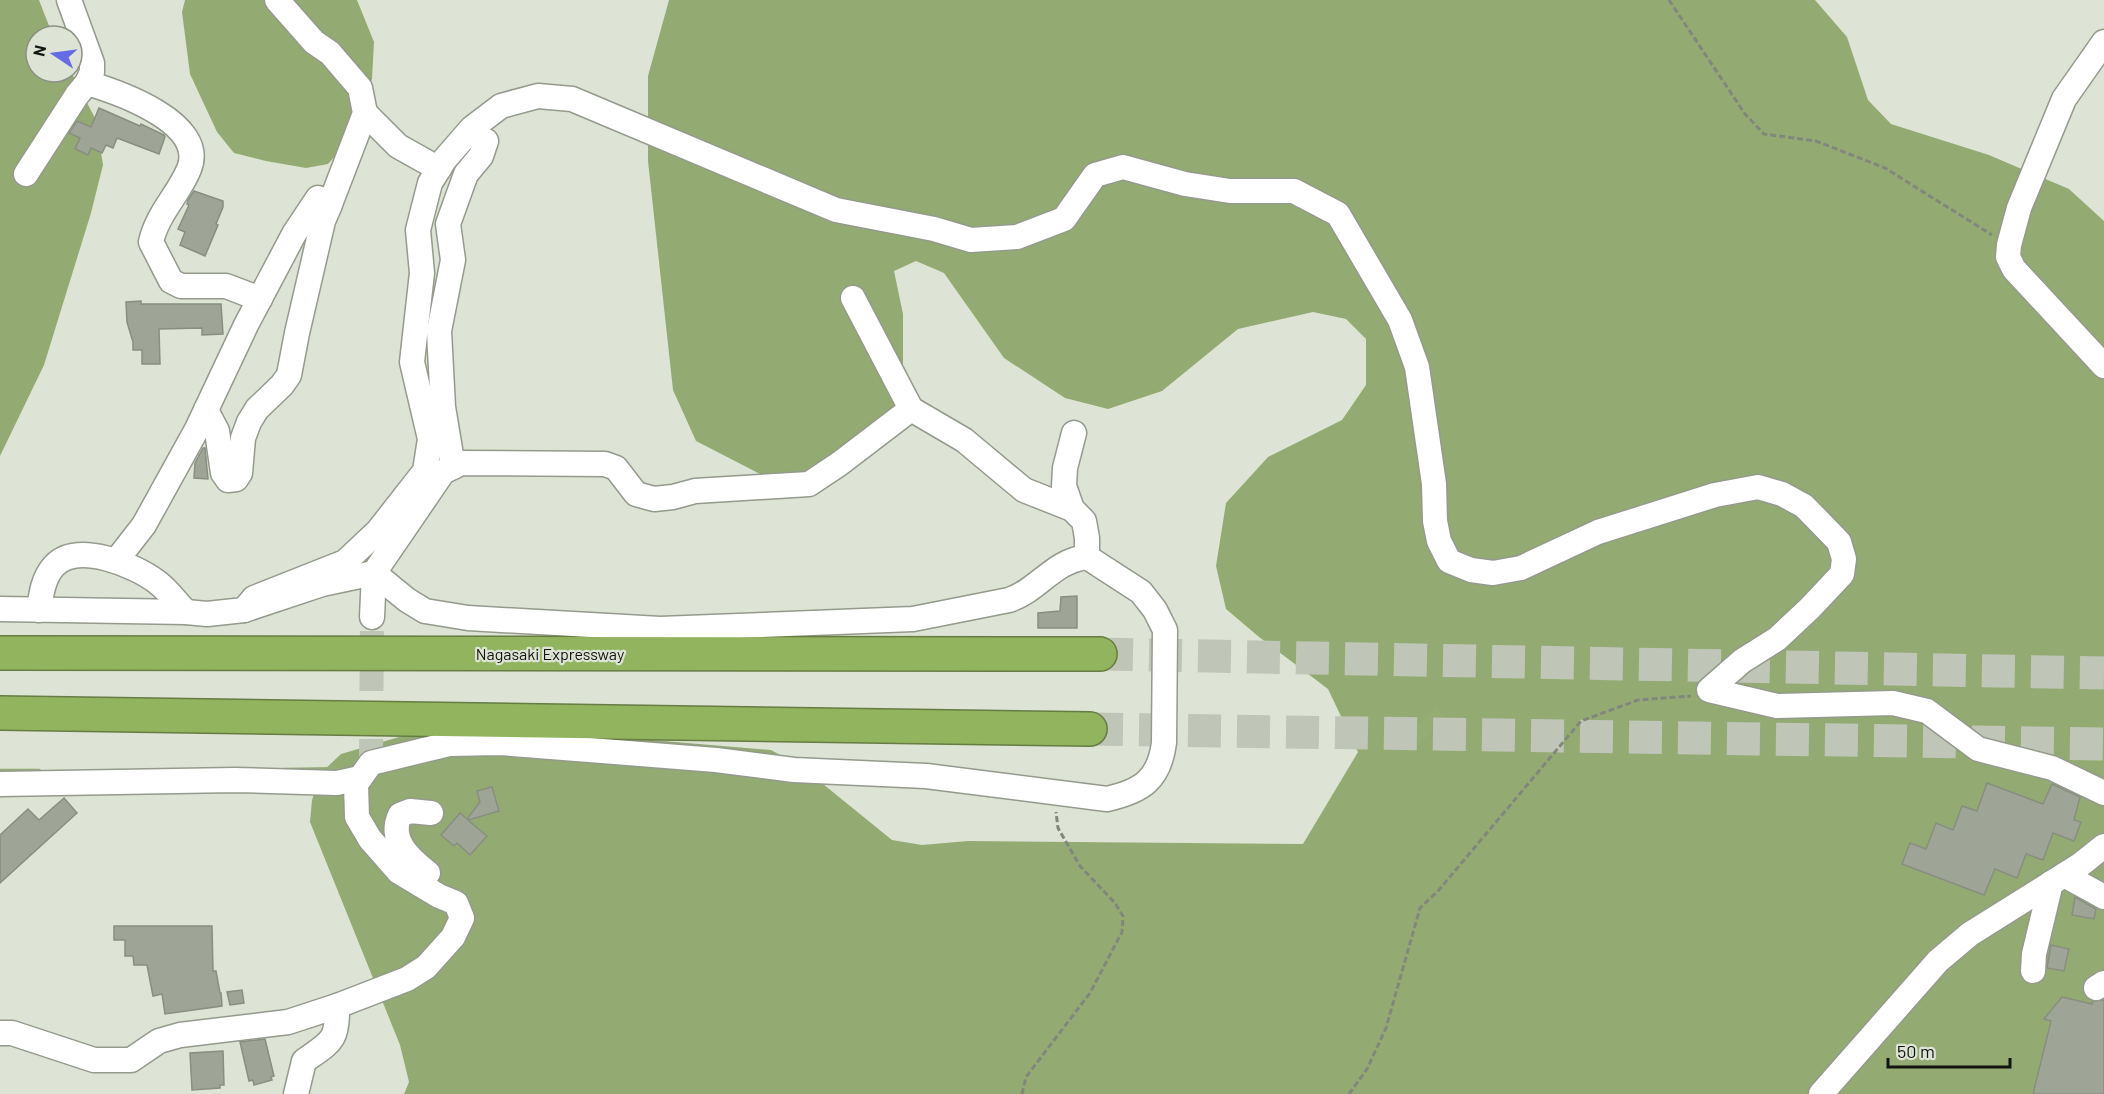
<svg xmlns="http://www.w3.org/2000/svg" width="2104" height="1094" font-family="Barlow,sans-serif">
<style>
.forest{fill:#93ab73}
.water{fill:#95ac75}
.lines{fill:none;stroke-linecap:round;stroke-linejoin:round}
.stream{stroke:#95ac75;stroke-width:4.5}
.building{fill:#9ea496;stroke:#888f81;stroke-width:1.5}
.minor-tunnel{stroke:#bfc5b7;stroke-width:24;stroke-dasharray:24 12;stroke-linecap:butt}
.highway-tunnel{stroke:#bfc5b7;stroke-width:33;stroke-dasharray:33 16;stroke-linecap:butt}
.minor-casing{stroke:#949a8c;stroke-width:27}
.highway-casing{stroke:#667c43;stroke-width:36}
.path{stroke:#82877c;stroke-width:3;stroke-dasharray:6 3;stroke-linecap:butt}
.minor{stroke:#fff;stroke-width:24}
.highway{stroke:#92b45e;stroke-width:33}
.labels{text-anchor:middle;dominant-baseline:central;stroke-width:4.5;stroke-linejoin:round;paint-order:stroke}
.street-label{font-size:16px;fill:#131510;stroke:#dde4d5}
</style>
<rect width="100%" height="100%" fill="#dde4d5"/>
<g class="forest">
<polygon points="0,0 39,0 53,36 36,36 36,72 71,72 96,120 103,165 91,213 44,365 0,456"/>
<polygon points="185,0 357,0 374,42 372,79 351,138 328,164 306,168 266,161 234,153 217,132 190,74 182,12"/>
<polygon points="669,0 1815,0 1847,37 1868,100 1891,124 1989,155 2069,189 2104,221 2104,1094 404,1094 409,1082 400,1045 310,822 312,800 321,773 341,754 406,735 581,734 771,750 802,767 892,840 922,845 968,841 1303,844 1358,752 1328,689 1259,637 1226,609 1216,566 1226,503 1268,457 1342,420 1366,385 1366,339 1346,319 1313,312 1238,329 1162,391 1108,409 1065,398 1004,358 944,273 916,261 894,271 903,314 903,379 888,441 838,480 768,478 696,441 673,390 648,161 648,76"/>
</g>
<polygon class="water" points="1435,707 1446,717 1412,753 1402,743"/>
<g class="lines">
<g class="stream">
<polyline points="284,770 348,769"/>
<polyline points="0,771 39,771"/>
</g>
</g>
<g class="building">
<polygon points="99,108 140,126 141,124 164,135 165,137 159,154 117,138 113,148 106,145 102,153 91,148 88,155 75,149 80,138 69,133 77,121 91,127"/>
<polygon points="194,191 223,201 223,207 216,224 218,225 205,256 180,245 185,232 178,229 189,205 187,204 188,200"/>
<polygon points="141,301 141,304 221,304 223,334 202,335 202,328 159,329 160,364 142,364 142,350 133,350 133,342 127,322 126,302"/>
<polygon points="203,448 205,448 208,479 194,478 195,463"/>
<polygon points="1077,596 1077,628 1038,628 1038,613 1060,611 1061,597"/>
<polygon points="1987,783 2043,804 2052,784 2080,797 2074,820 2081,822 2074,841 2053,833 2043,860 2026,854 2017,878 1995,869 1984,895 1902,864 1910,843 1926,849 1936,823 1953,830 1962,806 1977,811"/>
<polygon points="492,787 499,811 468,820 487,836 470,855 457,843 454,846 441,835 460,813 467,819 480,802 477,791"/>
<polygon points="64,798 77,813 0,883 0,835 28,809 39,820"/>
<polygon points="2075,897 2096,909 2094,919 2072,915"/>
<polygon points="114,926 212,926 213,971 216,971 220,993 221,993 222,1006 165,1014 162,994 153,996 147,965 134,965 133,956 125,956 125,940 114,940"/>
<polygon points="2051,945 2069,949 2064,971 2047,968"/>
<polygon points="242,990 244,1003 230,1005 227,992"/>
<polygon points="2062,997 2092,1004 2093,1001 2104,1000 2104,1094 2033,1094 2051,1021 2044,1019"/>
<polygon points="265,1039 274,1076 271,1077 272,1080 254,1085 253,1080 249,1081 240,1042"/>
<polygon points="223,1051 224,1085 220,1085 220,1088 192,1090 190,1053"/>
</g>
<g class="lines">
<polyline class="minor-tunnel" points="371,763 372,617"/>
<g class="highway-tunnel">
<polyline points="1100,654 2104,673"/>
<polyline points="1090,729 2104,744"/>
</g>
<g class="minor-casing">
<g id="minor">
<polyline points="69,0 92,63 92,72 87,83"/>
<polyline points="2104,42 2064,99 2019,208 2009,245 2008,257 2014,269 2104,366"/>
<polyline points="365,113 398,146 439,169"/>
<path d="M 26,174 L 77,95 L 87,83 C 118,92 208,123 189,169 C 179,194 157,214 151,242 L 171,281 L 181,286 L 226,286 L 260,299"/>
<polyline points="911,409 964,440 1024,490 1072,509 1084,521 1087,538 1087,557"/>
<polyline points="206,410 217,431 223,473 228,480 236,479 240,473 243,438 249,422 257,409 282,385 289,375 297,333 323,221 329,207"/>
<polyline points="453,467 443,407 439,331 453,260 448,224 466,174 481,156 486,141"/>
<polyline points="1072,509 1064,486 1065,468 1074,433"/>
<polyline points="116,561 144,525 197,429 246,325 294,234 318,198 329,207 365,113 360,88 330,53 314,42 277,0"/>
<polyline points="0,609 186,612 207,614 244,610"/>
<path d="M 39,610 C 41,595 43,578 54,566 C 77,541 135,565 157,582 C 168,590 177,603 186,612"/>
<polyline points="372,617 374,573 322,584 244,610 254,598 345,562 378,531 425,471 430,439 412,362 422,273 418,230 430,183 445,159 472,128 501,106 538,96 572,99 836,210 934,229 971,240 1017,237 1064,219 1095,175 1123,167 1185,184 1230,191 1294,191 1338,214 1400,320 1417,367 1434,484 1435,521 1439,541 1449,561 1471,570 1493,573 1521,568 1598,532 1715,495 1758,487 1782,494 1804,506 1839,542 1844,559 1842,574 1810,608 1777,639 1742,661 1709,690 1777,706 1893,703 1927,711 1978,749 2052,768 2104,793"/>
<polyline points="0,784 235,780 337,783 360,778"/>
<path d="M 428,873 C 410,859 388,840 400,815 L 410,811 L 431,813"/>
<polyline points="2064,875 2104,897"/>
<polyline points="2033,971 2034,954 2051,883"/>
<polyline points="2096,988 2104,983"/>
<path d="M 0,1033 L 12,1033 L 94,1060 L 131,1060 L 159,1041 L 180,1035 L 288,1022 L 337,1006 L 407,979 L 426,967 L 453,937 L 462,918 L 456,903 L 439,896 L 399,872 L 370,839 L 357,817 L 356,784 L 371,763 L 449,744 L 500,743 L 716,760 L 794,770 L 926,776 L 1107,799 C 1142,791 1159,780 1164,743 L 1165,630 L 1155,610 L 1141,592 L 1087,557 C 1053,561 1039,590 1009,600 L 913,619 L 660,629 L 468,618 L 425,611 L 407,600 L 374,573 L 443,472 L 461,463 L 605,464 L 616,468 L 636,494 L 654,499 L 673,497 L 695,491 L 809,484 L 839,464 L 911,409 L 853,298"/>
<path d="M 296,1094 L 304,1061 C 331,1042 338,1041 337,1006"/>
<polyline points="1821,1094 1938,961 1970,934 2080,865 2104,846"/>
</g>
</g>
<g class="highway-casing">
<g id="highway">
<polyline points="0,653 1100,654"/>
<polyline points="0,713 1090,729"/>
</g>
</g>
<g class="path">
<polyline points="1669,0 1745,114 1764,134 1816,141 1885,168 1992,235"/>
<polyline points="1022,1094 1026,1077 1090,993 1122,932 1123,916 1115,903 1080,866 1058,828 1056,812"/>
<polyline points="1349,1094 1367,1069 1386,1028 1420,908 1438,891 1581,721 1638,700 1691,696"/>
</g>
<use href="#minor" class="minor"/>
<use href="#highway" class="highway"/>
</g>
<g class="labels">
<g class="street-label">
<text x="550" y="653">Nagasaki Expressway</text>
</g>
</g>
<g transform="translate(54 54) rotate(283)"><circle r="28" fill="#dde4d5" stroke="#8c9186" stroke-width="1.5"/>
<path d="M0-4.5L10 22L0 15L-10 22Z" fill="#646be4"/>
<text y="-9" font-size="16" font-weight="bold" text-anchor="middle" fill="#131510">N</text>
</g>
<path d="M1888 1058v9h122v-9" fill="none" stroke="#131510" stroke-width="3"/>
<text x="1897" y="1058" font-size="18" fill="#131510" stroke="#dde4d5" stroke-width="4.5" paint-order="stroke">50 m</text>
</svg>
